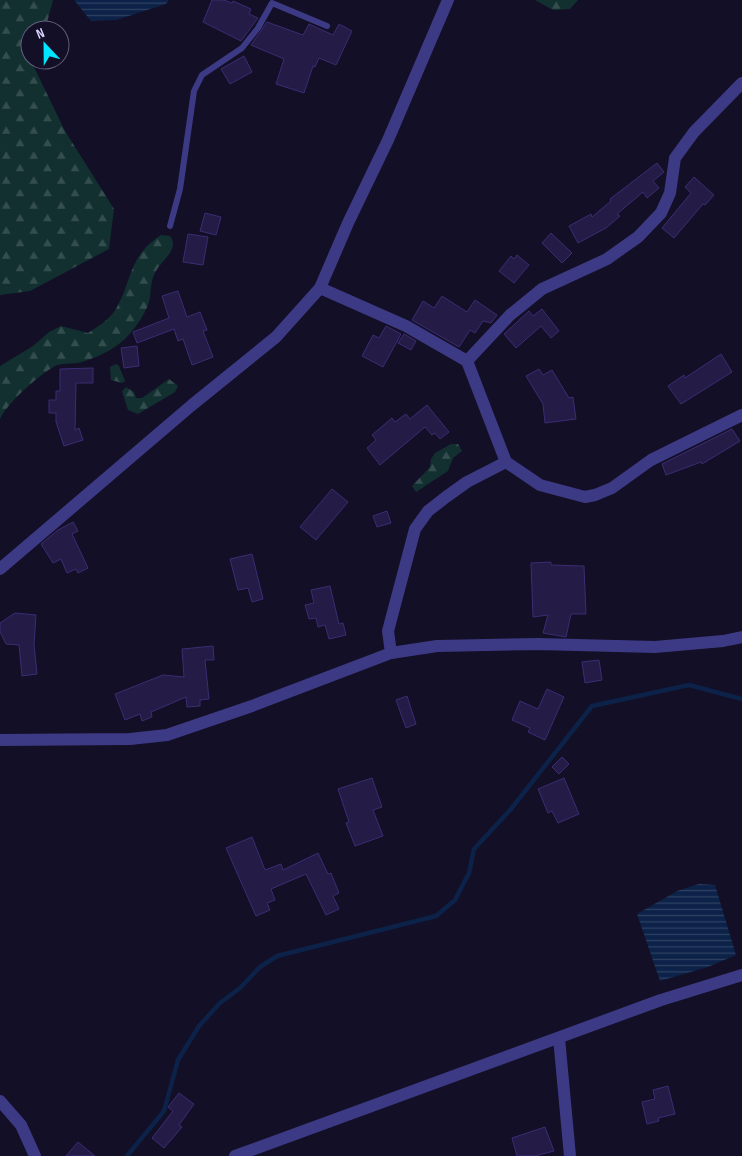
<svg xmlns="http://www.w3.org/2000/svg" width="742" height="1156" font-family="'Sofia Sans Condensed',sans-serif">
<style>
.forest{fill:url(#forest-firs)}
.water{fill:url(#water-rules)}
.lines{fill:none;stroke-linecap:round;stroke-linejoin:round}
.stream{stroke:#0c2248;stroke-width:4.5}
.building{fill:#241b47;stroke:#3b2d73}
.service{stroke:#3d3a85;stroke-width:6}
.minor{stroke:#3d3a85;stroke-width:12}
</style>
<defs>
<pattern id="forest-firs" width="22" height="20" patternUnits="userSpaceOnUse" patternTransform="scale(1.25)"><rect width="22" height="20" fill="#12302f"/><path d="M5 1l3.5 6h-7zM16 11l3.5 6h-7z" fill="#344d4e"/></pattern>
<pattern id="water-rules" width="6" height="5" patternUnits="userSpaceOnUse" patternTransform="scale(1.25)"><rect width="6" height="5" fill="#0c2248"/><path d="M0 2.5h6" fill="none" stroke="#2f4163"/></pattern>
</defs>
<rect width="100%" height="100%" fill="#130f26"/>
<g class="forest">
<polygon points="0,0 53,0 45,30 30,30 30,60 36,60 34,67 65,131 114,209 109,249 30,291 0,295"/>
<polygon points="535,0 578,0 570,9 553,10"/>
<path d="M 161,235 L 170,236 C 180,249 162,260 156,271 C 151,280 151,287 150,297 C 148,312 135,328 125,339 C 113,350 93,360 77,363 C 70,364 61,363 55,366 C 39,375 7,403 0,419 L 0,366 L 33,346 L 49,332 L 61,326 L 88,333 C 97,327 112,318 117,307 C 133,278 128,257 161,235 Z"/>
<polygon points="116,364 119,366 125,381 122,383 111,380 110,367"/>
<polygon points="169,379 178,386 175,392 138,414 128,410 122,391 126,387 134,392 136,398 142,398"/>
<polygon points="451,444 458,444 462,451 453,458 448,471 416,492 412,486 430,467 431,459 435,453"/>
</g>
<g class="water">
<polygon points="74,0 169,0 166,4 116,20 91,21"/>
<polygon points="699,884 715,885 736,955 708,967 660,981 637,914 677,891"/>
</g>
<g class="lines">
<polyline class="stream" points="127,1156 164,1111 178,1060 199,1026 220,1003 240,988 260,967 277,956 436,916 455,900 469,873 474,849 511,809 592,706 689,685 742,699"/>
</g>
<g class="building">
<polygon points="212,0 224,0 232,3 233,1 251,9 249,14 258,18 241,41 203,22"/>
<polygon points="267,22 303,35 309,24 333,35 339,24 352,31 336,65 319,58 315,67 313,66 304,93 276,84 284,59 251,45"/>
<polygon points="244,56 252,72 230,84 221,69"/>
<polygon points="657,163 664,172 653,181 659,188 647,198 643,192 617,214 620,216 606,228 578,243 569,226 591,214 592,217 611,201 610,199"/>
<polygon points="694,177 714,195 705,205 703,204 674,238 662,228 691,193 685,187"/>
<polygon points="205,213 221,217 216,235 200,231"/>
<polygon points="551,233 572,253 562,263 542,243"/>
<polygon points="188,234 208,237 203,265 183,262"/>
<polygon points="517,255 529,265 514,283 499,271 511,256 514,259"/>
<polygon points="178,291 187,317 200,312 207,330 203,331 213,357 192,365 183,339 178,341 174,329 137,343 133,332 169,318 162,296"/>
<polygon points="442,296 467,312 475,300 497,315 491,323 483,321 475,333 470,330 459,347 412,320 423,301 434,308"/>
<polygon points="542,309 559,331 551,338 541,326 516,348 504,334 529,311 533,316"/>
<polygon points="386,326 401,334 383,367 362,356 373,335 379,338"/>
<polygon points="404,334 416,341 411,350 398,343"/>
<polygon points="137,346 139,366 124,368 121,348"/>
<polygon points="721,354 732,372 681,404 668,386 684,375 685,378"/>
<polygon points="93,368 93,383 76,383 75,430 79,428 83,440 64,446 56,422 56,413 49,413 49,400 56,400 56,391 60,391 60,369"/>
<polygon points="539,369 543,375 552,370 569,398 573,397 576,419 545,423 543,404 526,376"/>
<polygon points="427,405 449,432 440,439 435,433 432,435 425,427 380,465 367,448 376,440 372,435 392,418 395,422 406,414 410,419"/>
<polygon points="732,429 740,441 702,464 701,462 666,475 662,464"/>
<polygon points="332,489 348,502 316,540 300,527"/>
<polygon points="387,511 391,523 377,527 373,516"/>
<polygon points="73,522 78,531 72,534 88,568 78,573 76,569 67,573 61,559 53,563 41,544 58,530"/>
<polygon points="252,554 263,599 252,602 248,588 238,590 230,559"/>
<polygon points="551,562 551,565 584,566 586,614 571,614 566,637 543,633 548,615 533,617 531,563"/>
<polygon points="330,586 339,624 343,623 346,635 329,639 325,625 318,627 316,618 309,619 305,605 314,603 311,590"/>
<polygon points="15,613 36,615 34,644 37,674 22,676 19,645 6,644 0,632 0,623"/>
<polygon points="213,646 214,660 205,660 209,699 200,700 200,706 187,707 186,697 151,712 152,717 142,721 140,714 125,720 115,694 163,675 184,677 182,649"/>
<polygon points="599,660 602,680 585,683 582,662"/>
<polygon points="547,689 564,697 545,740 528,732 530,728 512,720 520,701 538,709"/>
<polygon points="407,696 416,724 406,728 396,700"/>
<polygon points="562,757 569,764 559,774 552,767"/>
<polygon points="372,778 382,807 373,810 383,836 355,846 346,823 349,822 338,789"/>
<polygon points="564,778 579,814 558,823 552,811 548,813 538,789"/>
<polygon points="252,837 265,870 281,864 283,870 318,853 328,874 331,873 339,893 333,896 339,909 326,915 306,874 271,889 275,900 267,903 270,910 256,916 226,848"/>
<polygon points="668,1086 675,1114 658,1118 659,1121 647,1124 642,1102 655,1099 653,1090"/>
<polygon points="179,1093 194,1104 179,1125 182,1127 164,1148 152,1138 173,1111 168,1107"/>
<polygon points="545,1127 554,1151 535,1156 517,1156 512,1138"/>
<polygon points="78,1142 95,1156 66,1156"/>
</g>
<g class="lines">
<polyline class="service" points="170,226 180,189 194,91 202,75 242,48 258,28 272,3 327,26"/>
<g class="minor">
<polyline points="320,288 348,223 388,140 448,0"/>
<polyline points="467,361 510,315 542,289 607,259 638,237 661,213 670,193 675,158 694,132 742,83"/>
<polyline points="0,569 192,405 276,337 320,288 406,326 467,361 506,462 540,485 585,497 595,495 612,488 651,460 742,415"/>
<polyline points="391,653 388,631 415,529 428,511 446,497 467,482 506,462"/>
<polyline points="0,740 130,739 167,735 252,706 391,653 437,646 538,644 655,647 723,641 742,637"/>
<polyline points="559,1038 570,1156"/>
<polyline points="0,1101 21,1125 35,1156"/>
<polyline points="235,1156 661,1000 742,975"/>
</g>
</g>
<g transform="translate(45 45) rotate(338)"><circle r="24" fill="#130f26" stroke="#625e7d"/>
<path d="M0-4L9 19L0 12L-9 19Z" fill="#00e5ff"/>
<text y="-8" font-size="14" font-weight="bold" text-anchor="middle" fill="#d9d4ff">N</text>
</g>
</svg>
